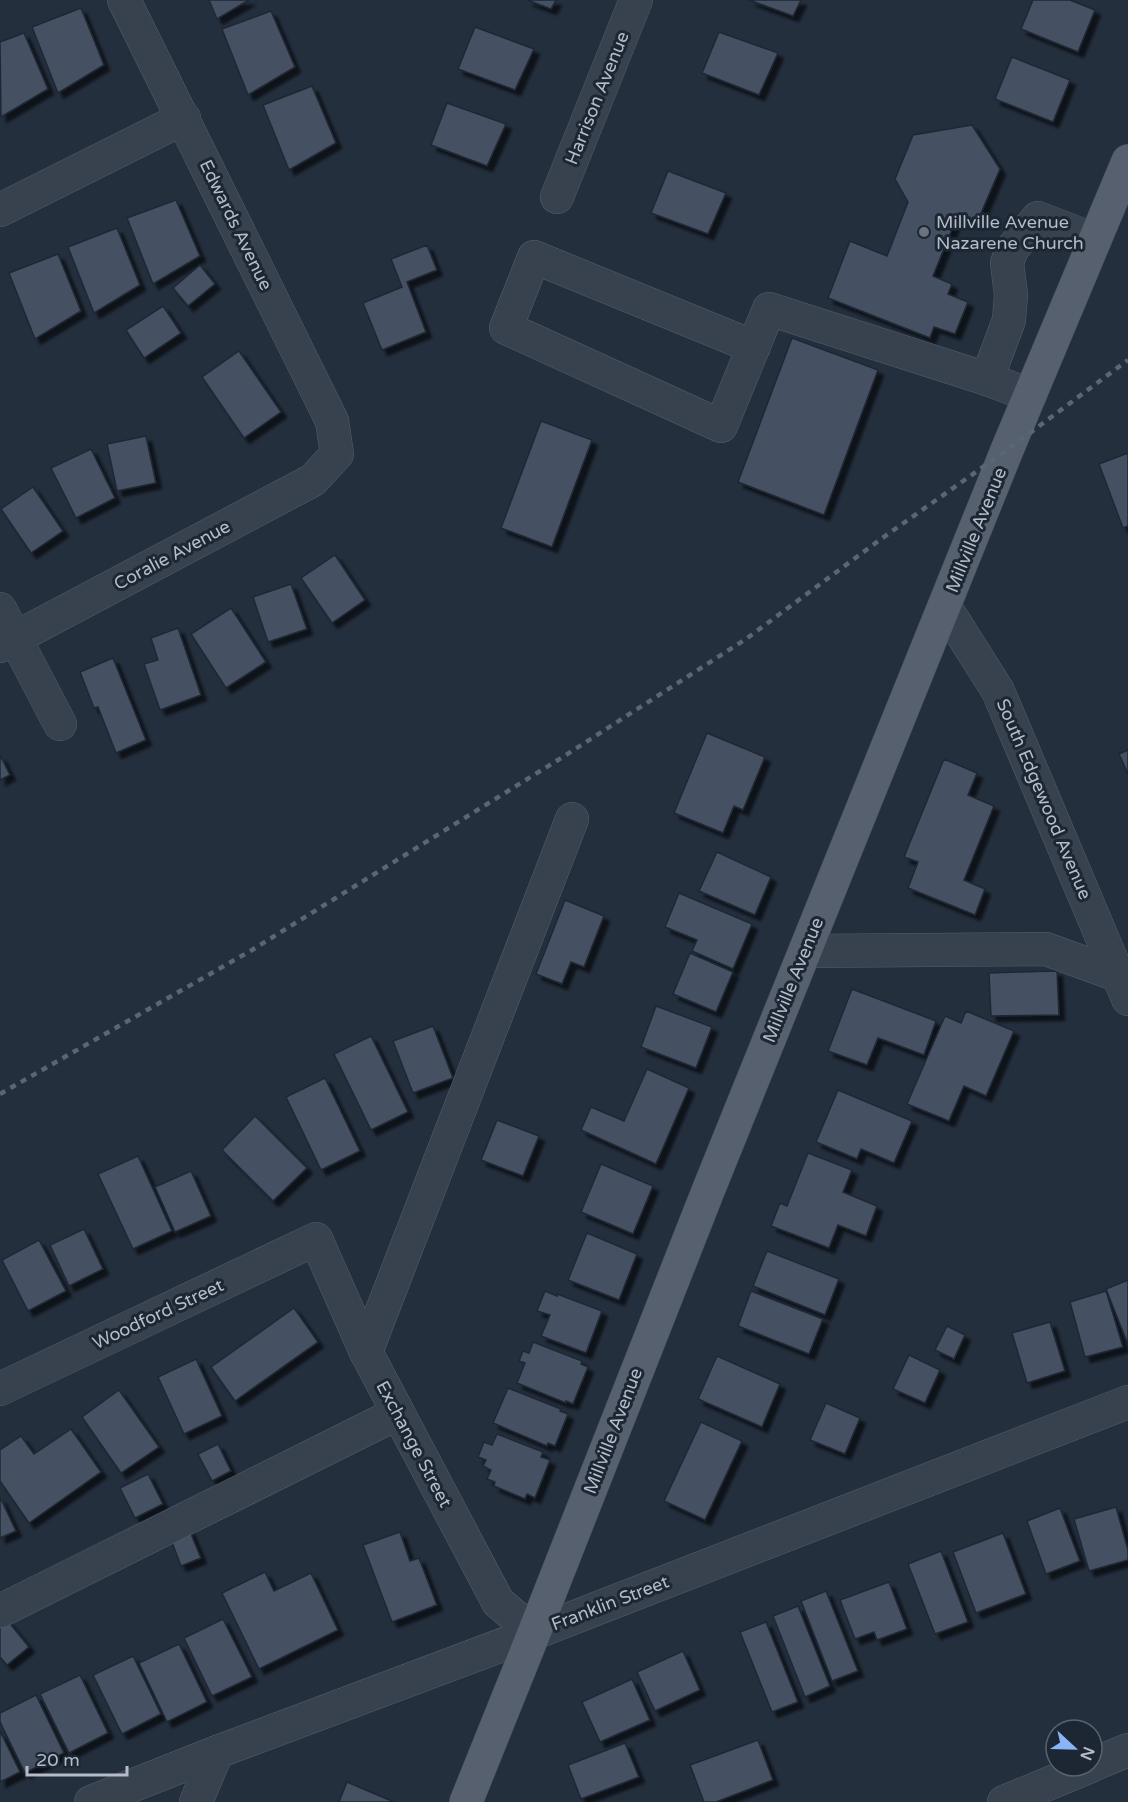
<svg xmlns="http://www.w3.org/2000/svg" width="1128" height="1802" font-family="'Varela Round',sans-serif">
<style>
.building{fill:#455162;stroke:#1f2835;stroke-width:1.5;filter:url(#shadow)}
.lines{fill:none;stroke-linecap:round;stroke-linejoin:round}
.minor-casing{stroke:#565f6c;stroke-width:34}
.major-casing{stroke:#414a57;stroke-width:34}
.minor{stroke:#38414e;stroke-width:33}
.major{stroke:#56606e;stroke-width:33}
.rail{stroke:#5a6575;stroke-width:4.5;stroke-dasharray:6 6;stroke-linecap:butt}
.worship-dot{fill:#6b7280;stroke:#1d2633;stroke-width:2}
.labels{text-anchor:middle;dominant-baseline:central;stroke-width:6;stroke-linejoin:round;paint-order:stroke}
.street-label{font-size:18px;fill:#b4bcc9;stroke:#1d2633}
.poi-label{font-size:18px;fill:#b4bcc9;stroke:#1d2633;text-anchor:start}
</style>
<defs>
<filter id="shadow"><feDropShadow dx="5.5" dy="5.5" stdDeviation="1.5" flood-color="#0009"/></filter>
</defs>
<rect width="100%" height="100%" fill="#242f3e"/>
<g class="building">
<polygon points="209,0 249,0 217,19"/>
<polygon points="527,0 556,0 551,9"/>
<polygon points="749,0 801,0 793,16"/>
<polygon points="1033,0 1070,0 1095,10 1078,52 1021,29"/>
<polygon points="81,8 104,65 58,93 32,27"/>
<polygon points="271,11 295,67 248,95 222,29"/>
<polygon points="475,27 534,49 515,90 458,69"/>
<polygon points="719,32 778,53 759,95 702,73"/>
<polygon points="24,33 48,89 1,117 0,42"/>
<polygon points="1012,57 1070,80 1053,122 995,99"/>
<polygon points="312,86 336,143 289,170 263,105"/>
<polygon points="447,103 506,124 487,166 431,145"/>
<polygon points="972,125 1000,169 979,218 955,222 933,276 952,284 948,294 968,302 955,334 934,327 930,338 828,298 850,241 887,256 908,202 895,179 913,135"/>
<polygon points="668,171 726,193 708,234 651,213"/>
<polygon points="176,200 200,256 153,284 127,218"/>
<polygon points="117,228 140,285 94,313 68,247"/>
<polygon points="427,245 437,270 407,282 426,332 382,350 363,303 402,287 391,259"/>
<polygon points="58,254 81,311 35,339 9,273"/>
<polygon points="200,265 215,284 188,306 173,288"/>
<polygon points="163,306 181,333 144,358 126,330"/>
<polygon points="792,338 878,370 824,515 738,482"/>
<polygon points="239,351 281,412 244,438 202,377"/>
<polygon points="541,421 592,440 552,547 501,528"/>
<polygon points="146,436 156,483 117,491 107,444"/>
<polygon points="91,449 115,498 76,518 51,468"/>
<polygon points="1128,453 1128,526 1123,528 1099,464"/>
<polygon points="33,487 63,531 31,553 1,509"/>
<polygon points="335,555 365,600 332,623 301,578"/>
<polygon points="291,584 307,629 268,642 253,597"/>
<polygon points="231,608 266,662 226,688 191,634"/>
<polygon points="178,628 201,695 160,710 144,664 158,660 151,638"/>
<polygon points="113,658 146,740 116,753 98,707 94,708 80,672"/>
<polygon points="707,733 765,757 743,810 734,806 723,833 674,813"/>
<polygon points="1128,750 1128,774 1119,754"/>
<polygon points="0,755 10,775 0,780"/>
<polygon points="944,759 977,773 968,795 994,806 964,880 985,889 975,915 908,888 918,862 904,857"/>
<polygon points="717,852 771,877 755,915 699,891"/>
<polygon points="679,893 752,924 733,969 692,951 697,940 665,927"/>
<polygon points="565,900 604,916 584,967 571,962 562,984 536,974"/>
<polygon points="690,953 733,972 716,1012 673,994"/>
<polygon points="1057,971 1059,1015 991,1016 989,973"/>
<polygon points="852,989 936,1021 924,1055 878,1038 867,1065 828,1051"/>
<polygon points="656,1006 712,1027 696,1068 641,1047"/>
<polygon points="966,1011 1014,1031 986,1096 964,1086 949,1121 907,1104 945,1016 961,1023"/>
<polygon points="433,1026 453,1078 413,1093 393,1041"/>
<polygon points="371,1036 408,1112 371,1130 334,1054"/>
<polygon points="647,1069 689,1088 656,1164 581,1130 591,1107 624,1121"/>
<polygon points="325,1078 360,1151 321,1170 286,1097"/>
<polygon points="838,1090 912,1121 894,1163 861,1149 857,1159 816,1142"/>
<polygon points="255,1116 307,1168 273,1201 222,1150"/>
<polygon points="497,1120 539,1136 523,1176 481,1160"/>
<polygon points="808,1153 852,1170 843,1192 877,1206 866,1236 838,1225 829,1248 771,1226 780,1203 787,1206"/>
<polygon points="138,1156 172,1231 133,1249 98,1174"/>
<polygon points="601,1164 653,1186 633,1234 581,1212"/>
<polygon points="191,1171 211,1216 175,1232 155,1187"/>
<polygon points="84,1229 103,1269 69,1286 50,1245"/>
<polygon points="587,1233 637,1254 619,1300 568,1280"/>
<polygon points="39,1240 66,1291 28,1311 2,1260"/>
<polygon points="767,1251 839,1279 825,1315 753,1286"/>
<polygon points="1128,1280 1128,1341 1127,1342 1106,1289"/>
<polygon points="545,1291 557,1296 557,1294 602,1311 586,1353 541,1336 550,1315 537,1311"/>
<polygon points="751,1291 823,1319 809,1354 738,1326"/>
<polygon points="1106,1291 1123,1347 1085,1357 1070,1302"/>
<polygon points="294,1308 318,1342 235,1401 211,1367"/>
<polygon points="1050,1322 1065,1371 1027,1383 1012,1333"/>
<polygon points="947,1326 965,1335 954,1359 935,1350"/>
<polygon points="533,1342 582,1361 581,1364 588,1367 573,1404 566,1401 566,1403 517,1383 525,1363 519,1361 523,1351 529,1353"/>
<polygon points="909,1355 940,1370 925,1403 893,1389"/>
<polygon points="717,1356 780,1384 762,1427 698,1399"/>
<polygon points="196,1359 222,1416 184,1434 158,1377"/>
<polygon points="508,1388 561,1409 560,1411 568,1414 555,1446 548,1443 547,1446 493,1423"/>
<polygon points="119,1390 159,1447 121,1473 82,1417"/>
<polygon points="826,1403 860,1418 845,1454 810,1440"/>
<polygon points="701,1422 742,1441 705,1520 664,1501"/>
<polygon points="71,1429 101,1472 29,1523 0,1481 0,1450 21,1436 34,1454"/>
<polygon points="497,1434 543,1452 541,1457 550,1460 535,1498 527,1494 525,1499 494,1486 495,1482 487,1479 491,1470 483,1466 486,1460 478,1457 484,1442 492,1445"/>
<polygon points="218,1444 231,1471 212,1481 198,1454"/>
<polygon points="148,1474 163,1504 135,1518 120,1488"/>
<polygon points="0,1497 16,1531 0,1538"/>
<polygon points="1116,1507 1128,1550 1128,1560 1089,1571 1074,1519"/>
<polygon points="1060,1508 1080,1561 1046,1574 1027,1521"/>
<polygon points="189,1529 201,1558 181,1566 170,1537"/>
<polygon points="400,1532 410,1561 419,1558 437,1605 392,1622 363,1545"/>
<polygon points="1003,1533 1026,1594 976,1613 953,1552"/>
<polygon points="941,1551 968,1622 935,1634 908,1564"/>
<polygon points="265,1572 274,1591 311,1573 338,1630 259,1669 222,1593"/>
<polygon points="889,1582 907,1629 877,1640 874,1632 855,1639 840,1600"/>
<polygon points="826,1591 858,1671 832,1681 801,1601"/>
<polygon points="798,1606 830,1686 805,1697 773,1616"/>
<polygon points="223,1619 252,1677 212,1696 184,1638"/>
<polygon points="7,1620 29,1647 7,1665 0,1657 0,1625"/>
<polygon points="766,1622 798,1702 772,1712 740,1632"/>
<polygon points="179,1644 207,1702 167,1722 139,1663"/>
<polygon points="683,1651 700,1690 655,1711 637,1672"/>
<polygon points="133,1656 161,1714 122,1734 93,1675"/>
<polygon points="80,1675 108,1733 69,1753 40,1694"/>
<polygon points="632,1679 650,1720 600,1742 582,1702"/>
<polygon points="36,1695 64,1753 25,1773 0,1722 0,1713"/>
<polygon points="0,1731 20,1772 0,1782"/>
<polygon points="758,1740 773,1780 716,1802 704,1802 690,1765"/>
<polygon points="625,1743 639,1777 581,1799 568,1765"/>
<polygon points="347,1782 394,1802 339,1802"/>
</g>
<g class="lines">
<g class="minor-casing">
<g id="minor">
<polyline points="557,197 636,0"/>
<polyline points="0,210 184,118"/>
<polyline points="754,347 534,257 506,328 721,426 769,309 987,379 1030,395"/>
<polyline points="987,379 1009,320 1011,295 1007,263 1012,249 1038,218 1095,240"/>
<polyline points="945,607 998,691 1128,999"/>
<polyline points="0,609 60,724"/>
<polyline points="0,646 313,480 337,454 332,421 124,0"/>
<polyline points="805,951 1046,949 1120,976 1128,973"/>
<polyline points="366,1352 572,819"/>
<polyline points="0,1389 316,1239 366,1352 498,1602 534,1633"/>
<polyline points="0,1611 398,1413"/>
<polyline points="1092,1765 1128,1750"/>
<polyline points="91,1802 217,1752 534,1633 1128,1402"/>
<polyline points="196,1802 217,1752"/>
<polyline points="1004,1802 1091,1766"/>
</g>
</g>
<g class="major-casing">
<polyline id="major" points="466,1802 534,1633 708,1191 1007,450 1128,161"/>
</g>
<use href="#minor" class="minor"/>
<use href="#major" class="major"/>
<polyline class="rail" points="0,1094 252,950 558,760 746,639 881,539 1007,450 1128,360"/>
</g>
<circle class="worship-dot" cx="924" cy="232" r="6"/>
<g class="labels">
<g class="street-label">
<text transform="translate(597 98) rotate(-68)">Harrison Avenue</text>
<text transform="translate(236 225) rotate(64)">Edwards Avenue</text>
<text transform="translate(976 530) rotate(-68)">Millville Avenue</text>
<text transform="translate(172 555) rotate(-28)">Coralie Avenue</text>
<text transform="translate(1044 799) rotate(67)">South Edgewood Avenue</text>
<text transform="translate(793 980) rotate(-68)">Millville Avenue</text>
<text transform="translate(158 1314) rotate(-25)">Woodford Street</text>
<text transform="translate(613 1431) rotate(-69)">Millville Avenue</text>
<text transform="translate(414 1444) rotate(62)">Exchange Street</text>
<text transform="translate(610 1603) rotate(-21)">Franklin Street</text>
</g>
<g class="poi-label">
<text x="936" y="222">Millville Avenue<tspan x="936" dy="21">Nazarene Church</tspan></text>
</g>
</g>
<g transform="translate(1074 1748) rotate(112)"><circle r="28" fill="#1d2633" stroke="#59626f" stroke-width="1.5"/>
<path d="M0-4.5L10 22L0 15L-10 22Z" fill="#8ab4f8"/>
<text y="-9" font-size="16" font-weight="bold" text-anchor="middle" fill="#b4bcc9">N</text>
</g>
<path d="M27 1766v9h100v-9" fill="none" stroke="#b4bcc9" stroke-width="3"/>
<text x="36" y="1766" font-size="18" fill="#b4bcc9" stroke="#1d2633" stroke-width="4.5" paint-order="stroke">20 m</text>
</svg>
